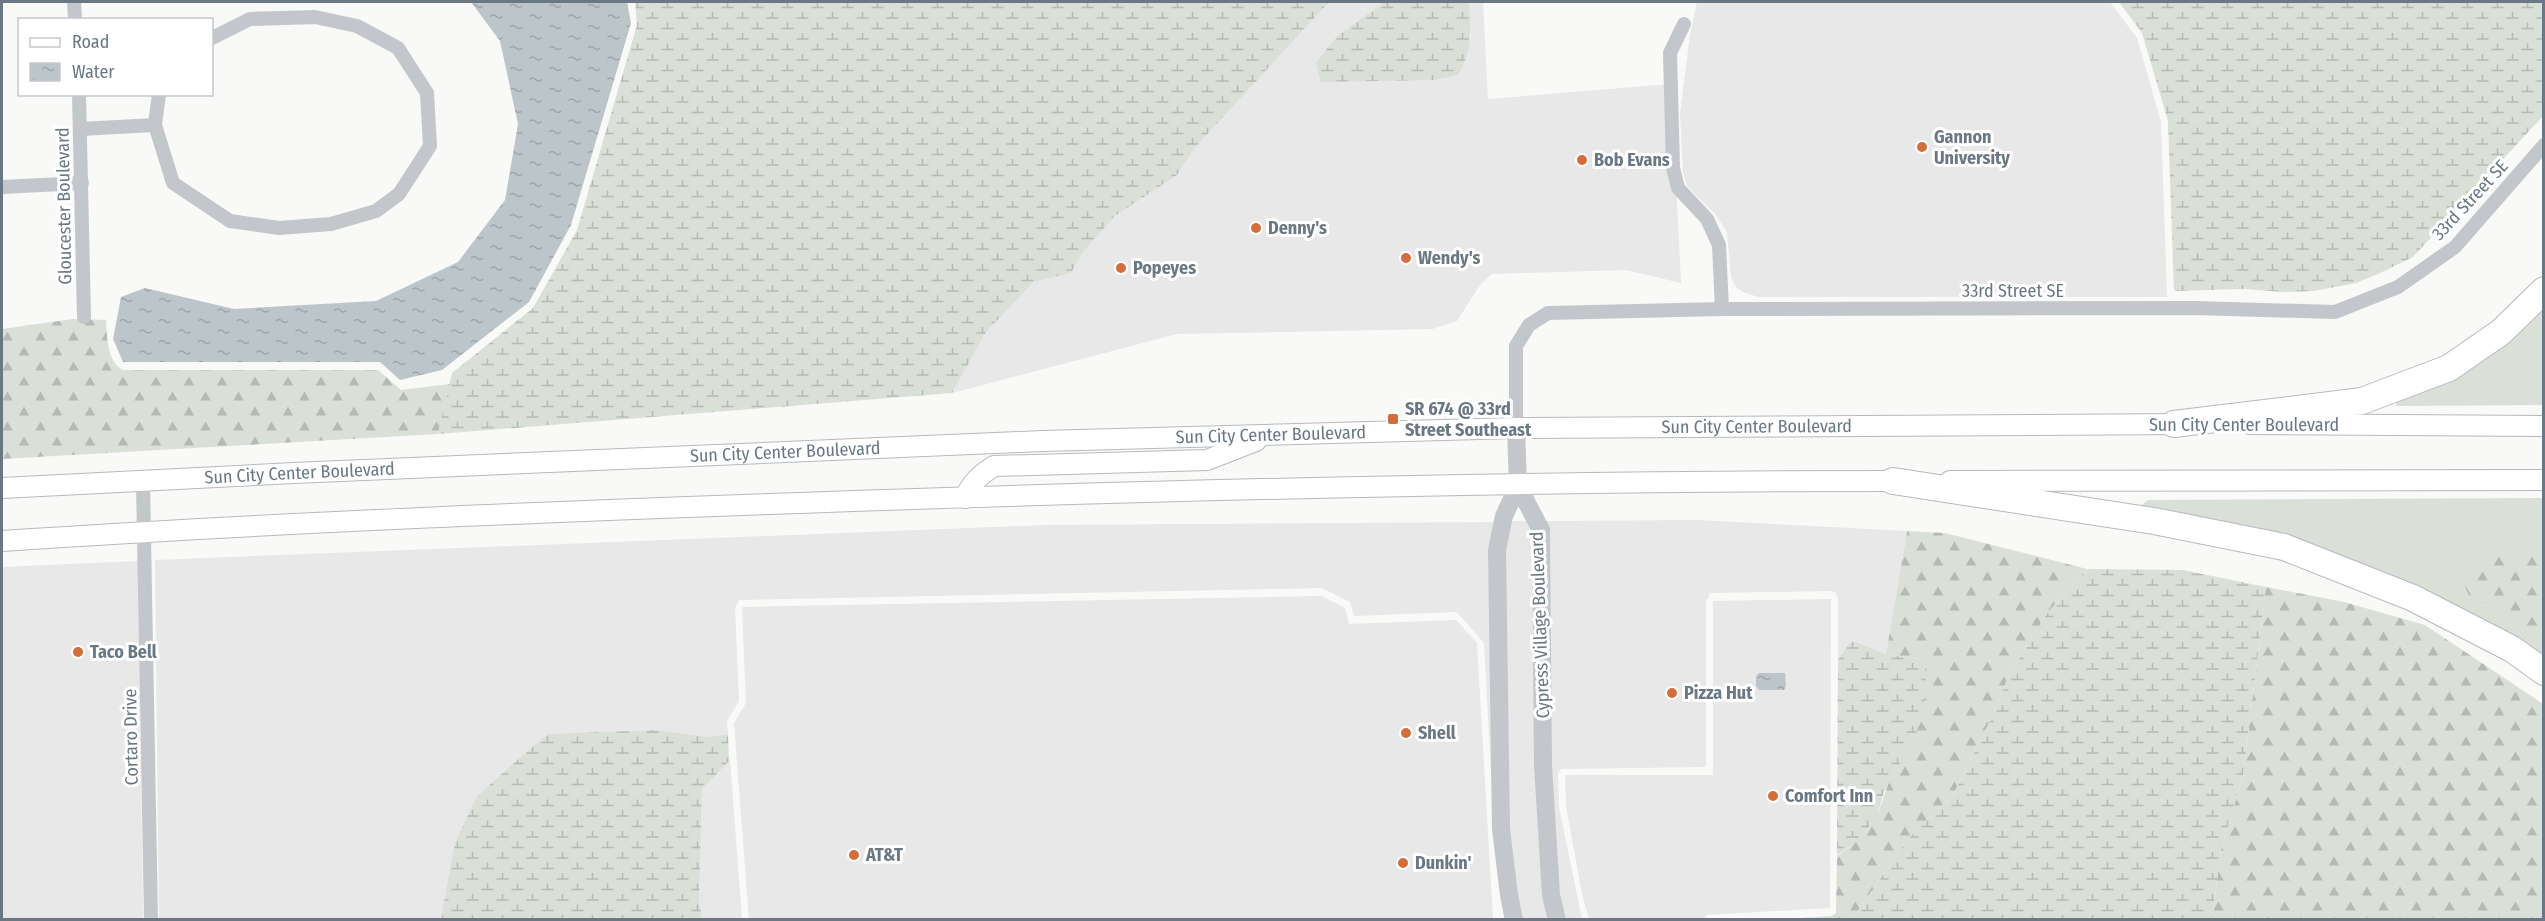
<svg xmlns="http://www.w3.org/2000/svg" width="2545" height="921" font-family="'Fira Sans Condensed',sans-serif">
<style>
.built{fill:#e7e8e7}
.grass{fill:#dadfd8}
.forest{fill:url(#forest-firs)}
.wetland{fill:url(#wetland-marsh)}
.water{fill:url(#water-ripples)}
.lines{fill:none;stroke-linecap:round;stroke-linejoin:round}
.secondary-casing{stroke:#b5babe;stroke-width:22}
.motorway-casing{stroke:#b6b9bc;stroke-width:28}
.minor{stroke:#c3c6ca;stroke-width:14}
.tertiary{stroke:#c3c6ca;stroke-width:18}
.secondary{stroke:#fff;stroke-width:20}
.motorway{stroke:#fff;stroke-width:26}
.poi-dot{fill:#d56c3a;stroke:#fff;stroke-width:2}
.labels{text-anchor:middle;dominant-baseline:central;stroke-width:6;stroke-linejoin:round;paint-order:stroke}
.poi-label{font-size:18px;font-weight:bold;fill:#6a7785;stroke:#fff;text-anchor:start}
.street-label{font-size:18px;fill:#6a7785;stroke:#fff}
</style>
<defs>
<pattern id="forest-firs" width="22" height="20" patternUnits="userSpaceOnUse" patternTransform="scale(1.5)"><rect width="22" height="20" fill="#dadfd8"/><path d="M5 1l3.5 6h-7zM16 11l3.5 6h-7z" fill="#b5bab5"/></pattern>
<pattern id="wetland-marsh" width="20" height="14" patternUnits="userSpaceOnUse" patternTransform="scale(1.5)"><rect width="20" height="14" fill="#dadfd8"/><path d="M1 5h8M5 5V1M11 12h8M15 12V8" fill="none" stroke="#b5bab5"/></pattern>
<pattern id="water-ripples" width="26" height="14" patternUnits="userSpaceOnUse" patternTransform="scale(1.5)"><rect width="26" height="14" fill="#bcc5ca"/><path d="M2 4q2-2 4 0t4 0M15 11q2-2 4 0t4 0" fill="none" stroke="#9da5aa"/></pattern>
</defs>
<rect width="100%" height="100%" fill="#f9f9f7"/>
<g class="built">
<polygon points="1329,2 1384,2 1337,36 1316,63 1471,39 1469,2 1483,2 1488,99 1671,84 1681,283 1626,270 1492,274 1480,285 1457,321 1432,329 1177,334 952,393 986,332 1034,282 1071,273 1084,251 1115,216 1177,175 1193,150"/>
<polygon points="1697,2 2110,2 2137,38 2161,122 2167,297 1758,297 1743,292 1736,287 1731,277 1727,232 1715,214 1687,186 1683,172 1680,113 1690,34"/>
<polygon points="1699,520 1907,531 1886,654 1854,641 1838,660 1838,599 1836,593 1831,591 1710,593 1706,601 1706,767 1561,769 1558,773 1559,807 1582,919 1566,919 1559,893 1551,765 1550,530 1546,521"/>
<polygon points="1512,521 1527,521 1533,533 1549,919 1522,919 1517,894 1509,828 1505,551"/>
<polygon points="1495,522 1492,792 1484,643 1457,612 1354,616 1350,602 1322,588 739,600 735,608 739,701 727,721 728,734 708,737 656,730 547,734 477,796 441,919 159,919 155,560 1046,525"/>
<polygon points="138,561 143,919 2,919 2,567"/>
<polygon points="1322,596 1345,608 1349,624 1456,620 1477,643 1493,919 749,919 734,723 746,703 742,607"/>
<polygon points="1831,599 1830,908 1706,915 1705,920 1589,919 1582,894 1566,806 1565,775 1713,775 1713,601"/>
<polygon points="730,759 742,919 702,919 699,901 702,789"/>
</g>
<g class="grass">
<polygon points="2543,304 2543,405 2396,406 2397,399"/>
<polygon points="2543,498 2543,555 2501,555 2525,626 2543,637 2543,662 2518,645 2140,506 2148,500"/>
</g>
<g class="forest">
<path d="M 73,319 L 106,320 C 107,336 107,362 123,370 L 378,370 L 401,390 L 450,384 L 438,434 L 2,459 L 2,329 Z"/>
<polygon points="1907,531 1945,533 2087,569 2049,611 2035,632 2007,680 1994,713 1953,795 1909,838 1852,919 1769,920 1832,916 1836,913 1837,856 1860,839 1877,816 1925,680 1925,667 1919,659 1886,654"/>
<polygon points="2501,555 2543,555 2543,637 2469,595 2462,581 2464,573"/>
<polygon points="2266,587 2344,602 2425,625 2543,704 2543,919 2212,920 2221,850 2243,776"/>
</g>
<g class="wetland">
<polygon points="635,2 1329,2 1193,150 1177,175 1115,216 1084,251 1071,273 1034,282 986,332 952,393 438,434 452,373 533,308 577,230 637,25"/>
<path d="M 1384,2 L 1469,2 C 1471,31 1473,49 1458,75 L 1433,80 L 1321,82 L 1316,63 L 1337,36 Z"/>
<polygon points="2119,2 2543,2 2543,116 2413,257 2378,274 2356,283 2314,291 2283,292 2244,289 2174,291 2168,121 2142,33"/>
<polygon points="2087,569 2183,570 2266,587 2243,776 2221,850 2212,919 1852,919 1909,838 1953,795 1994,713 2007,680 2035,632 2049,611"/>
<polygon points="1854,641 1886,654 1919,659 1925,667 1926,693 1916,735 1884,792 1877,816 1860,839 1837,855 1838,660 1848,645"/>
<polygon points="656,730 708,737 728,734 729,761 702,789 699,901 702,919 441,919 455,843 477,796 523,755 547,734"/>
</g>
<g class="water">
<polygon points="471,2 627,2 631,23 571,225 529,302 442,370 400,380 380,362 123,362 113,339 121,297 145,288 234,309 376,301 458,262 505,200 518,124 500,41"/>
<polygon points="1759,673 1785,673 1786,686 1784,690 1759,690 1756,686 1756,676"/>
</g>
<g class="lines">
<g class="secondary-casing">
<g id="secondary">
<polyline points="2250,424 2544,426"/>
<polyline points="1950,481 2544,480"/>
<path id="s1" d="M 2,488 L 294,473 L 1043,441 L 1516,428 L 2188,424"/>
<path d="M 965,498 C 971,483 980,475 994,466 L 1207,460 L 1256,441"/>
<path d="M 2,541 C 285,522 569,511 853,501 C 1203,489 1555,481 1906,481"/>
</g>
</g>
<g class="motorway-casing">
<g id="motorway">
<polyline points="2174,424 2362,401 2449,368 2501,332 2544,290"/>
<polyline points="1893,481 2154,521 2284,547 2413,598 2512,649 2544,672"/>
</g>
</g>
<g class="minor">
<polyline points="74,2 75,20"/>
<polyline points="1684,24 1670,53 1673,168 1678,188 1707,219 1719,245 1722,309"/>
<polyline points="79,94 84,317"/>
<polyline points="159,94 155,125 173,183 230,221 279,228 331,224 376,211 399,194 430,146 427,93 398,48 357,26 315,17 250,19 212,38"/>
<polyline points="80,129 155,125"/>
<polyline points="2,187 82,183"/>
<polyline points="1516,428 1516,346 1529,325 1548,313 1722,309 2195,308 2335,312 2398,287 2455,247 2544,145"/>
<polyline points="143,482 151,920"/>
</g>
<g class="tertiary">
<polyline points="1516,428 1518,486 1541,530 1543,765 1551,895 1557,920"/>
<polyline points="1514,920 1509,895 1501,829 1497,550 1504,516 1518,486"/>
</g>
<use href="#secondary" class="secondary"/>
<use href="#motorway" class="motorway"/>
</g>
<g class="poi-dot">
<circle cx="1922" cy="147" r="6"/>
<circle cx="1582" cy="160" r="6"/>
<circle cx="1256" cy="228" r="6"/>
<circle cx="1406" cy="258" r="6"/>
<circle cx="1121" cy="268" r="6"/>
<rect x="1387" y="413" width="12" height="12" rx="3"/>
<circle cx="78" cy="652" r="6"/>
<circle cx="1672" cy="693" r="6"/>
<circle cx="1406" cy="733" r="6"/>
<circle cx="1773" cy="796" r="6"/>
<circle cx="854" cy="855" r="6"/>
<circle cx="1403" cy="863" r="6"/>
</g>
<g class="labels">
<g class="poi-label">
<text x="1934" y="137">Gannon<tspan x="1934" dy="21">University</tspan></text>
<text x="1594" y="160">Bob Evans</text>
<text x="1268" y="228">Denny's</text>
<text x="1418" y="258">Wendy's</text>
<text x="1133" y="268">Popeyes</text>
<text x="1405" y="409">SR 674 @ 33rd<tspan x="1405" dy="21">Street Southeast</tspan></text>
<text x="90" y="652">Taco Bell</text>
<text x="1684" y="693">Pizza Hut</text>
<text x="1418" y="733">Shell</text>
<text x="1785" y="796">Comfort Inn</text>
<text x="866" y="855">AT&amp;T</text>
<text x="1415" y="863">Dunkin'</text>
</g>
<g class="street-label">
<text transform="translate(2470 200) rotate(-47)">33rd Street SE</text>
<text transform="translate(64 206) rotate(-91)">Gloucester Boulevard</text>
<text x="2013" y="291">33rd Street SE</text>
<text x="2244" y="425">Sun City Center Boulevard</text>
<text stroke="none"><textPath href="#s1" startOffset="1756">Sun City Center Boulevard</textPath></text>
<text stroke="none"><textPath href="#s1" startOffset="1270">Sun City Center Boulevard</textPath></text>
<text stroke="none"><textPath href="#s1" startOffset="784">Sun City Center Boulevard</textPath></text>
<text stroke="none"><textPath href="#s1" startOffset="298">Sun City Center Boulevard</textPath></text>
<text transform="translate(1540 625) rotate(-92)">Cypress Village Boulevard</text>
<text transform="translate(131 737) rotate(-91)">Cortaro Drive</text>
</g>
</g>
<rect width="2545" height="921" fill="none" stroke="#6a7785" stroke-width="6"/>
<rect x="18" y="18" width="195" height="78" fill="#ffffff" stroke="#c3c9ce" stroke-width="1.5"/>
<rect x="30" y="38" width="30" height="9" fill="#ffffff" stroke="#c3c9ce" stroke-width="1.5"/>
<text x="72" y="48" font-size="18" fill="#6a7785">Road</text>
<rect x="30" y="63" width="30" height="18" fill="url(#water-ripples)" stroke="#c3c9ce" stroke-width="1.5"/>
<text x="72" y="78" font-size="18" fill="#6a7785">Water</text>
</svg>
